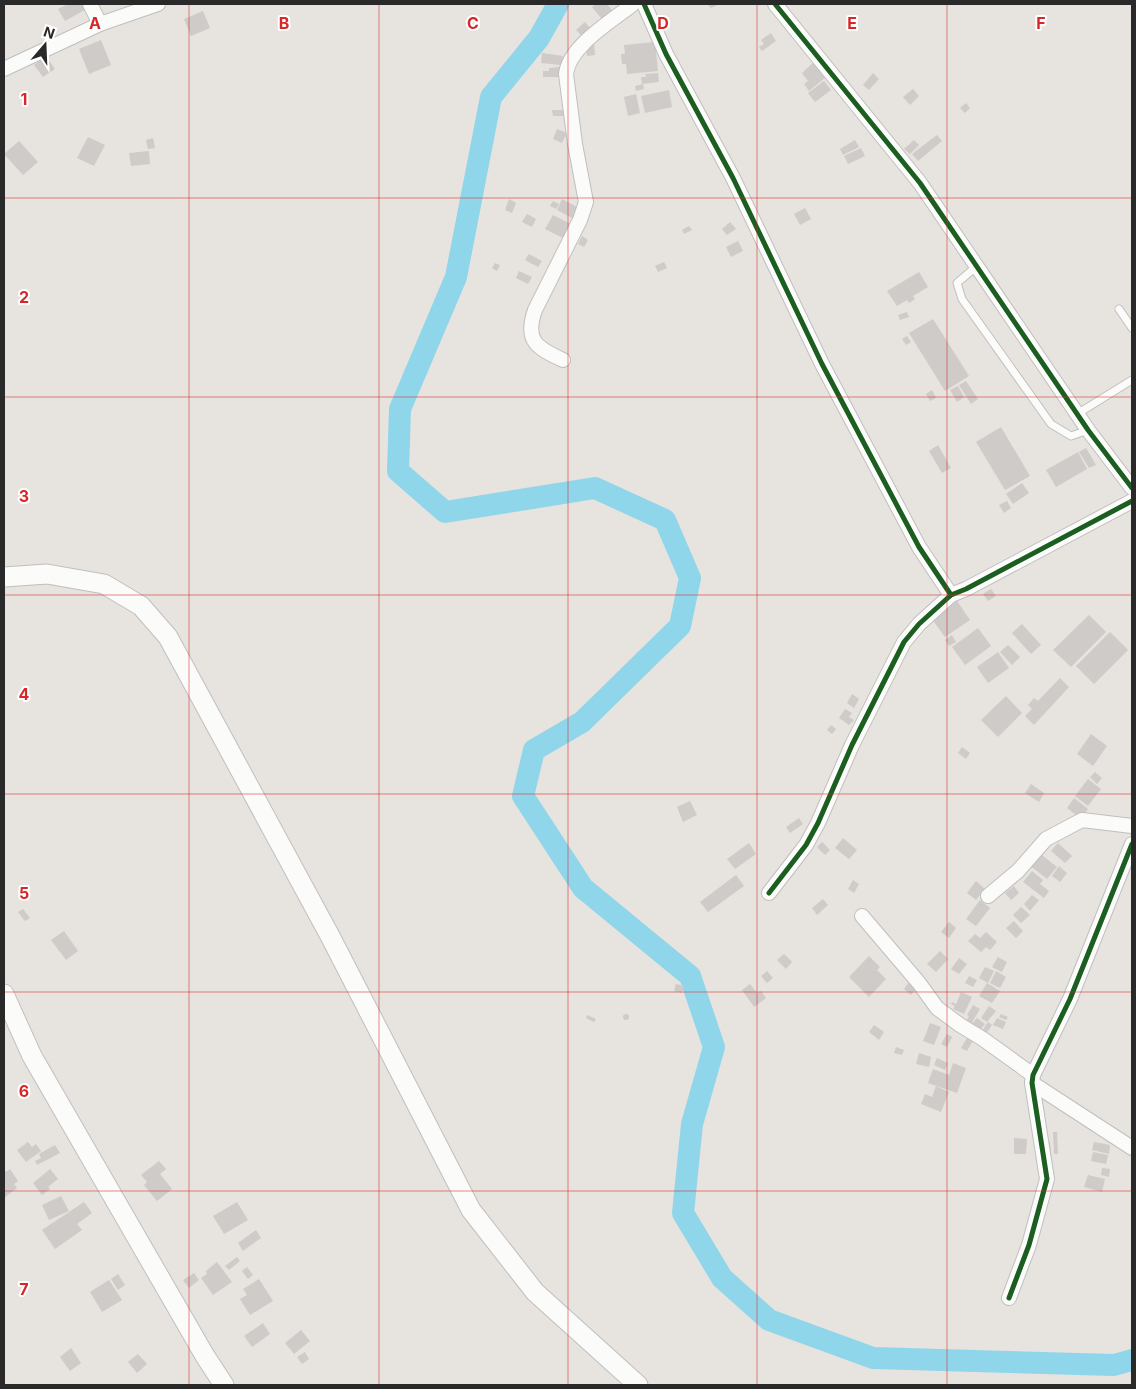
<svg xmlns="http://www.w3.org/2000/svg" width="1136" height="1389" font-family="Inter,sans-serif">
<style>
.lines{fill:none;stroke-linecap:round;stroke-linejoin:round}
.river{stroke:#90d6ea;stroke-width:22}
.building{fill:#cecbc8}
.service-casing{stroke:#c0bfc0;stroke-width:9}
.minor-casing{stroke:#c0bfc0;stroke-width:16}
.secondary-casing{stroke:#c0bfc0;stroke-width:21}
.service{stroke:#fbfbfa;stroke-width:7}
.minor{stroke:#fbfbfa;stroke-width:14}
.secondary{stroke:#fbfbfa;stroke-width:19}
.cycleway-casing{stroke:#fff;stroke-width:8}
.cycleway{stroke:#1b5e20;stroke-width:5}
.grid{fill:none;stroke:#d62828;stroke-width:1;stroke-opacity:0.55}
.grid-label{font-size:16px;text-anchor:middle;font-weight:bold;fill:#d62828;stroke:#fff;stroke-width:4;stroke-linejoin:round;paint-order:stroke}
</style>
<rect width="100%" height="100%" fill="#e7e3de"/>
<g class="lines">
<polyline class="river" points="558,4 539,38 491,97 456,277 400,409 398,471 445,512 595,488 665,520 690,578 680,626 582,722 534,750 523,796 583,888 690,976 714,1047 692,1124 683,1213 722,1278 769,1320 873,1358 1114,1365 1132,1360"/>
</g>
<g class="building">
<polygon points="68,4 88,4 90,7 65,21 58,9"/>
<polygon points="596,4 607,4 612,10 602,19 592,7"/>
<polygon points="707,4 720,4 711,8"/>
<polygon points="203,11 210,28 191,36 184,19"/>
<polygon points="585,22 590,28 582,36 576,30"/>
<polygon points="771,33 776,41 762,51 759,47 764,44 761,40"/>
<polygon points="101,40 111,65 89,74 79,49"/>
<polygon points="655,42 658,71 627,74 626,64 622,64 621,54 625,54 624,45"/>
<polygon points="594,43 595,55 587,56 586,44"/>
<polygon points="542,53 563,56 561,65 541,63"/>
<polygon points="46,56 55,69 43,77 34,65"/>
<polygon points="813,63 826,77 809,91 804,84 808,81 802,73"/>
<polygon points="561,67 562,77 543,77 543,71 549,71 549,68"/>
<polygon points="658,73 659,82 642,84 641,77 646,77 645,74"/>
<polygon points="873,73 879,79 869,90 863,85"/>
<polygon points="824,81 831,90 815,102 808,93"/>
<polygon points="643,84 644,89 636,91 635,86"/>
<polygon points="913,89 919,96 910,105 903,97"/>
<polygon points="669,90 672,107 645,113 641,96"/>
<polygon points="636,94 640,113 628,116 624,97"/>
<polygon points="966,103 970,108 965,113 960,108"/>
<polygon points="552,110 566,110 566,116 553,116"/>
<polygon points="557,129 567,133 562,143 553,139"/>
<polygon points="937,135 942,141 918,161 912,154"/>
<polygon points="88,137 105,145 94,166 77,158"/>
<polygon points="153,138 155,148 148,149 146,140"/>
<polygon points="855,140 859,147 843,155 840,149"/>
<polygon points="914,140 919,145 910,154 904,149"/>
<polygon points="19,141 38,162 23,175 4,154"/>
<polygon points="861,148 865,156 848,164 844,156"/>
<polygon points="149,151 150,164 131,166 129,153"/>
<polygon points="509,199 516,203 512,213 505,210"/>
<polygon points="562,199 577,207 573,214 576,216 574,219 557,210"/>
<polygon points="553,201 559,204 556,209 550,206"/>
<polygon points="805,208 811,219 800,225 794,214"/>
<polygon points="527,214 536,219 532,227 522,222"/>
<polygon points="553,215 573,225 565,239 545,229"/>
<polygon points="730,222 736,229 727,235 722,229"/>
<polygon points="689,226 692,230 684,234 682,230"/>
<polygon points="582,236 588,240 584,247 578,244"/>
<polygon points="738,241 743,251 731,257 726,247"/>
<polygon points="529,254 542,261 538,267 525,260"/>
<polygon points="664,262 667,268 658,272 655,266"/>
<polygon points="495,263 500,265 497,271 492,268"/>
<polygon points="519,271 532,277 528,284 516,278"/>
<polygon points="919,272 928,287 913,296 915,299 909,303 907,300 897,306 887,291"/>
<polygon points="907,312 909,317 900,320 898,315"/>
<polygon points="933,319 969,376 945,391 909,333"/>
<polygon points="907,336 911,342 906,345 902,339"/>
<polygon points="966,381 978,399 971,404 959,385"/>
<polygon points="958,386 964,397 957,402 950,390"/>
<polygon points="932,390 936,398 930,401 926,394"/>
<polygon points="1001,427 1030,476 1005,490 976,442"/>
<polygon points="938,445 951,468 942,473 929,451"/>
<polygon points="1086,448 1096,465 1089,468 1079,452"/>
<polygon points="1078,452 1087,469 1056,487 1046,470"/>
<polygon points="1022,483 1029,493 1013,504 1006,494"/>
<polygon points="1007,501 1011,508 1004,513 999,505"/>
<polygon points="991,589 996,596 988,601 983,594"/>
<polygon points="957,601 970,620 945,637 932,619"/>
<polygon points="1089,615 1106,632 1071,667 1053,650"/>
<polygon points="1022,624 1041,645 1031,654 1012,633"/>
<polygon points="978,628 991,646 965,665 952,647"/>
<polygon points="1110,632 1128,650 1094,684 1076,666"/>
<polygon points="952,635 956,642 949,646 945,640"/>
<polygon points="1008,645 1020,657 1012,665 1000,652"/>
<polygon points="998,652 1009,668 988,683 977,667"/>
<polygon points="1060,678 1069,687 1034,725 1025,716 1032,709 1028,705 1034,698 1038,701"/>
<polygon points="852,694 859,699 854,708 847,703"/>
<polygon points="1006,696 1022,713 998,737 981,720"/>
<polygon points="845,709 852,713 849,717 854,720 849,725 839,718"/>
<polygon points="831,725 836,729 832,734 827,730"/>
<polygon points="1091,734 1107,746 1093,766 1077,754"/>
<polygon points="962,747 970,753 966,759 958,753"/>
<polygon points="1095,772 1102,778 1097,784 1090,777"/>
<polygon points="1088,779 1101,789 1088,806 1075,796"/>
<polygon points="1031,784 1044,793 1039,802 1025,793"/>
<polygon points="1074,798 1088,809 1081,819 1067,808"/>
<polygon points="690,801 697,815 683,822 677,807"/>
<polygon points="799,818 803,824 790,833 786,827"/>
<polygon points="843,838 857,850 849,859 835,848"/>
<polygon points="822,842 830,850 825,855 817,847"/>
<polygon points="749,843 756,854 735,869 727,859"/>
<polygon points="1058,843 1072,856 1065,863 1051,851"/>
<polygon points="1038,852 1057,867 1047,879 1028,864"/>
<polygon points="1059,866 1067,873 1060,882 1052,876"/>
<polygon points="1032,871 1043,880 1040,884 1049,891 1044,898 1023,882"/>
<polygon points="736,875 744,886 708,912 700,902"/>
<polygon points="853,880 859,884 854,893 848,889"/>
<polygon points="976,881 985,889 976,900 967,893"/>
<polygon points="1014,886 1019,893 1011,900 1005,893"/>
<polygon points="1032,895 1039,900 1030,911 1024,904"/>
<polygon points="823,899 828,905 817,915 812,908"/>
<polygon points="980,900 990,908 976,926 966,919"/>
<polygon points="1021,907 1030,915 1021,923 1013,915"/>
<polygon points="23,909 30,918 25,921 18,912"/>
<polygon points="1014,921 1023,931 1016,938 1006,928"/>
<polygon points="949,922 956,928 949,938 941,932"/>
<polygon points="64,931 78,951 66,960 51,940"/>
<polygon points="986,932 997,942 990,950 986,947 981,952 968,941 975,934 980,938"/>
<polygon points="940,951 948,959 936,972 927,964"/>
<polygon points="784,954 792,962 786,969 777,960"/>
<polygon points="869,956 880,967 877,970 886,979 869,997 849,977"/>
<polygon points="998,957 1007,962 1002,972 992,967"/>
<polygon points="959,958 967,964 959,974 951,969"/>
<polygon points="985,967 994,971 988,983 979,978"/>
<polygon points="767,971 773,978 767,983 761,976"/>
<polygon points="996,971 1006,977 1000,988 990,983"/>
<polygon points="969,976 977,980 973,987 965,983"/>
<polygon points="912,978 919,984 911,995 904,989"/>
<polygon points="987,983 1000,991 992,1003 979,996"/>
<polygon points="676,984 684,986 682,993 674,991"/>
<polygon points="750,984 757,993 761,991 766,998 754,1007 742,990"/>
<polygon points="961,992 972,997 964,1014 953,1009 955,1006 951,1004 952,1002 956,1004"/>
<polygon points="973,1005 980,1009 971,1024 966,1021 969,1016 967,1015"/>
<polygon points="989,1006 996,1011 987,1022 981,1018"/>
<circle cx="626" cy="1017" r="3"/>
<polygon points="1001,1014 1008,1017 1006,1020 999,1017"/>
<polygon points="587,1015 596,1019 594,1022 586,1018"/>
<polygon points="977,1018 985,1024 980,1030 972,1024"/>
<polygon points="997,1018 1006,1022 1003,1029 993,1025"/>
<polygon points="988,1022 992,1025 986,1034 982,1031"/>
<polygon points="930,1023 941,1027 934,1045 923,1041"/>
<polygon points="874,1025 884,1032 879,1040 869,1032"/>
<polygon points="970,1033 975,1037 967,1051 961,1048"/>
<polygon points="947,1034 952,1037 947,1047 941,1044"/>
<polygon points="896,1047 904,1050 902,1055 894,1053"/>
<polygon points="919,1053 931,1057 929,1067 916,1064"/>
<polygon points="937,1058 948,1063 945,1070 934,1065"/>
<polygon points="953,1063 966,1068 957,1093 928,1083 933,1069 949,1075"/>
<polygon points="936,1086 949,1092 941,1112 921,1104 925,1094 932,1097"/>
<polygon points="1053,1132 1057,1132 1058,1154 1054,1154"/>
<polygon points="1014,1138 1027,1139 1026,1154 1014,1154"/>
<polygon points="1050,1141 1052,1165 1047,1165 1045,1142"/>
<polygon points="28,1142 32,1147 36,1144 41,1151 26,1162 17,1150"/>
<polygon points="1094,1142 1110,1145 1109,1154 1092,1150"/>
<polygon points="55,1145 60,1153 37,1165 35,1161 41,1158 39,1154"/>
<polygon points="1093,1152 1108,1155 1106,1164 1091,1161"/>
<polygon points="159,1161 166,1169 160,1174 172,1189 157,1201 144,1185 147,1182 141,1175"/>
<polygon points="4,1168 6,1172 10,1169 18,1181 14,1184 17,1188 4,1198"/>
<polygon points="1102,1168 1110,1169 1109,1177 1101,1175"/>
<polygon points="50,1169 58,1179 48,1187 50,1189 42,1195 33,1183"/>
<polygon points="1088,1175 1105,1179 1102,1192 1084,1187"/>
<polygon points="61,1196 69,1211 49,1220 42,1205"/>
<polygon points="84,1202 92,1213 77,1224 82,1230 55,1249 42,1230"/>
<polygon points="237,1202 248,1220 224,1234 213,1216"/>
<polygon points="256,1230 261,1238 243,1251 238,1243"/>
<polygon points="237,1257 240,1261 229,1270 225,1266"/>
<polygon points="217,1262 232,1282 213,1295 201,1278 207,1274 206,1271"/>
<polygon points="247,1267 253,1275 248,1279 242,1271"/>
<polygon points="194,1273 199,1280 189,1288 183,1280"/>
<polygon points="118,1274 125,1285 118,1290 111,1279"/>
<polygon points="259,1279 273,1301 250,1315 240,1299 247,1295 243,1289"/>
<polygon points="109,1280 122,1300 102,1312 90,1292"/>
<polygon points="263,1323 270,1334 252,1347 244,1336"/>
<polygon points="301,1330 310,1341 294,1354 285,1343"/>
<polygon points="71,1348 81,1363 70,1371 60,1357"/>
<polygon points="305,1352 309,1359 302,1364 297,1357"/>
<polygon points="138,1354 147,1364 137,1373 128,1362"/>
</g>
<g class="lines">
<g class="service-casing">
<g id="service">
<polyline points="977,266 957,283 962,299 1051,424 1071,436 1088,430"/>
<polyline points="1119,309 1132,328"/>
<polyline points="1077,414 1132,380"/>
</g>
</g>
<g class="minor-casing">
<g id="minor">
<polyline points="90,4 100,24"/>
<polyline points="644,4 666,54 733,178 822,364 919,547 951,595 966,589 1132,501"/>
<polyline points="775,4 920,183 1088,430 1132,488"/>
<polyline points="4,69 100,24 158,4"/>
<path d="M 563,360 C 537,348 524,341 535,310 L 580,220 L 586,202 L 575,144 L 566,74 C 569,46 612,21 633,4"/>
<polyline points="769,893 806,845 818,823 852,745 904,642 919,624 951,595"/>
<polyline points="988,896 1018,871 1046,839 1082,820 1132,826"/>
<polyline points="862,916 919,983 937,1008 960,1025 983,1039 1033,1075"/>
<polyline points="1032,1083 1132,1148"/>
<polyline points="1009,1298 1029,1245 1047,1179 1032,1083 1033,1075 1070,999 1132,844"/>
</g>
</g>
<g class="secondary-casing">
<g id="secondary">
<polyline points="4,577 47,574 104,584 141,606 168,637 330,936 471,1210 535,1292 638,1385"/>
<polyline points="4,994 32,1056 205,1356 224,1385"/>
</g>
</g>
<use href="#service" class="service"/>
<use href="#minor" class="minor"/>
<use href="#secondary" class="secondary"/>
<g class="cycleway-casing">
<g id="cycleway">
<polyline points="644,4 666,54 733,178 822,364 919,547 951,595 966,589 1132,501"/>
<polyline points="775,4 920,183 1088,430 1132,488"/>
<polyline points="769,893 806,845 818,823 852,745 904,642 919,624 951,595"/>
<polyline points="1009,1298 1029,1245 1047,1179 1032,1083 1033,1075 1070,999 1132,844"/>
</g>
</g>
<use href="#cycleway" class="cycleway"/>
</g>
<path class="grid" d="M 189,4 L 189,1385M 379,4 L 379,1385M 568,4 L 568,1385M 757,4 L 757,1385M 947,4 L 947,1385M 4,198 L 1132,198M 4,397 L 1132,397M 4,595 L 1132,595M 4,794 L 1132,794M 4,992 L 1132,992M 4,1191 L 1132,1191"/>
<g class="grid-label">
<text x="95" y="29">A</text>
<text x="284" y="29">B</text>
<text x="473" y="29">C</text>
<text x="663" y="29">D</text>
<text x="852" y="29">E</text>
<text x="1041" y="29">F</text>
<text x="24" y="105">1</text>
<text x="24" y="303">2</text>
<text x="24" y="502">3</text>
<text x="24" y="700">4</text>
<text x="24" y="899">5</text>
<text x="24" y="1097">6</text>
<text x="24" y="1295">7</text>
</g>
<rect width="1136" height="1389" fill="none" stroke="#292929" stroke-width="10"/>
<g transform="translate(45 45) rotate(19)" stroke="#ffffff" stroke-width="4" paint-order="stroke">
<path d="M0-4L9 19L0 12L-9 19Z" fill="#292929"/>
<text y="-8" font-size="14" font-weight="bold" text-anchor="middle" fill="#292929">N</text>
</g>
</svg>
